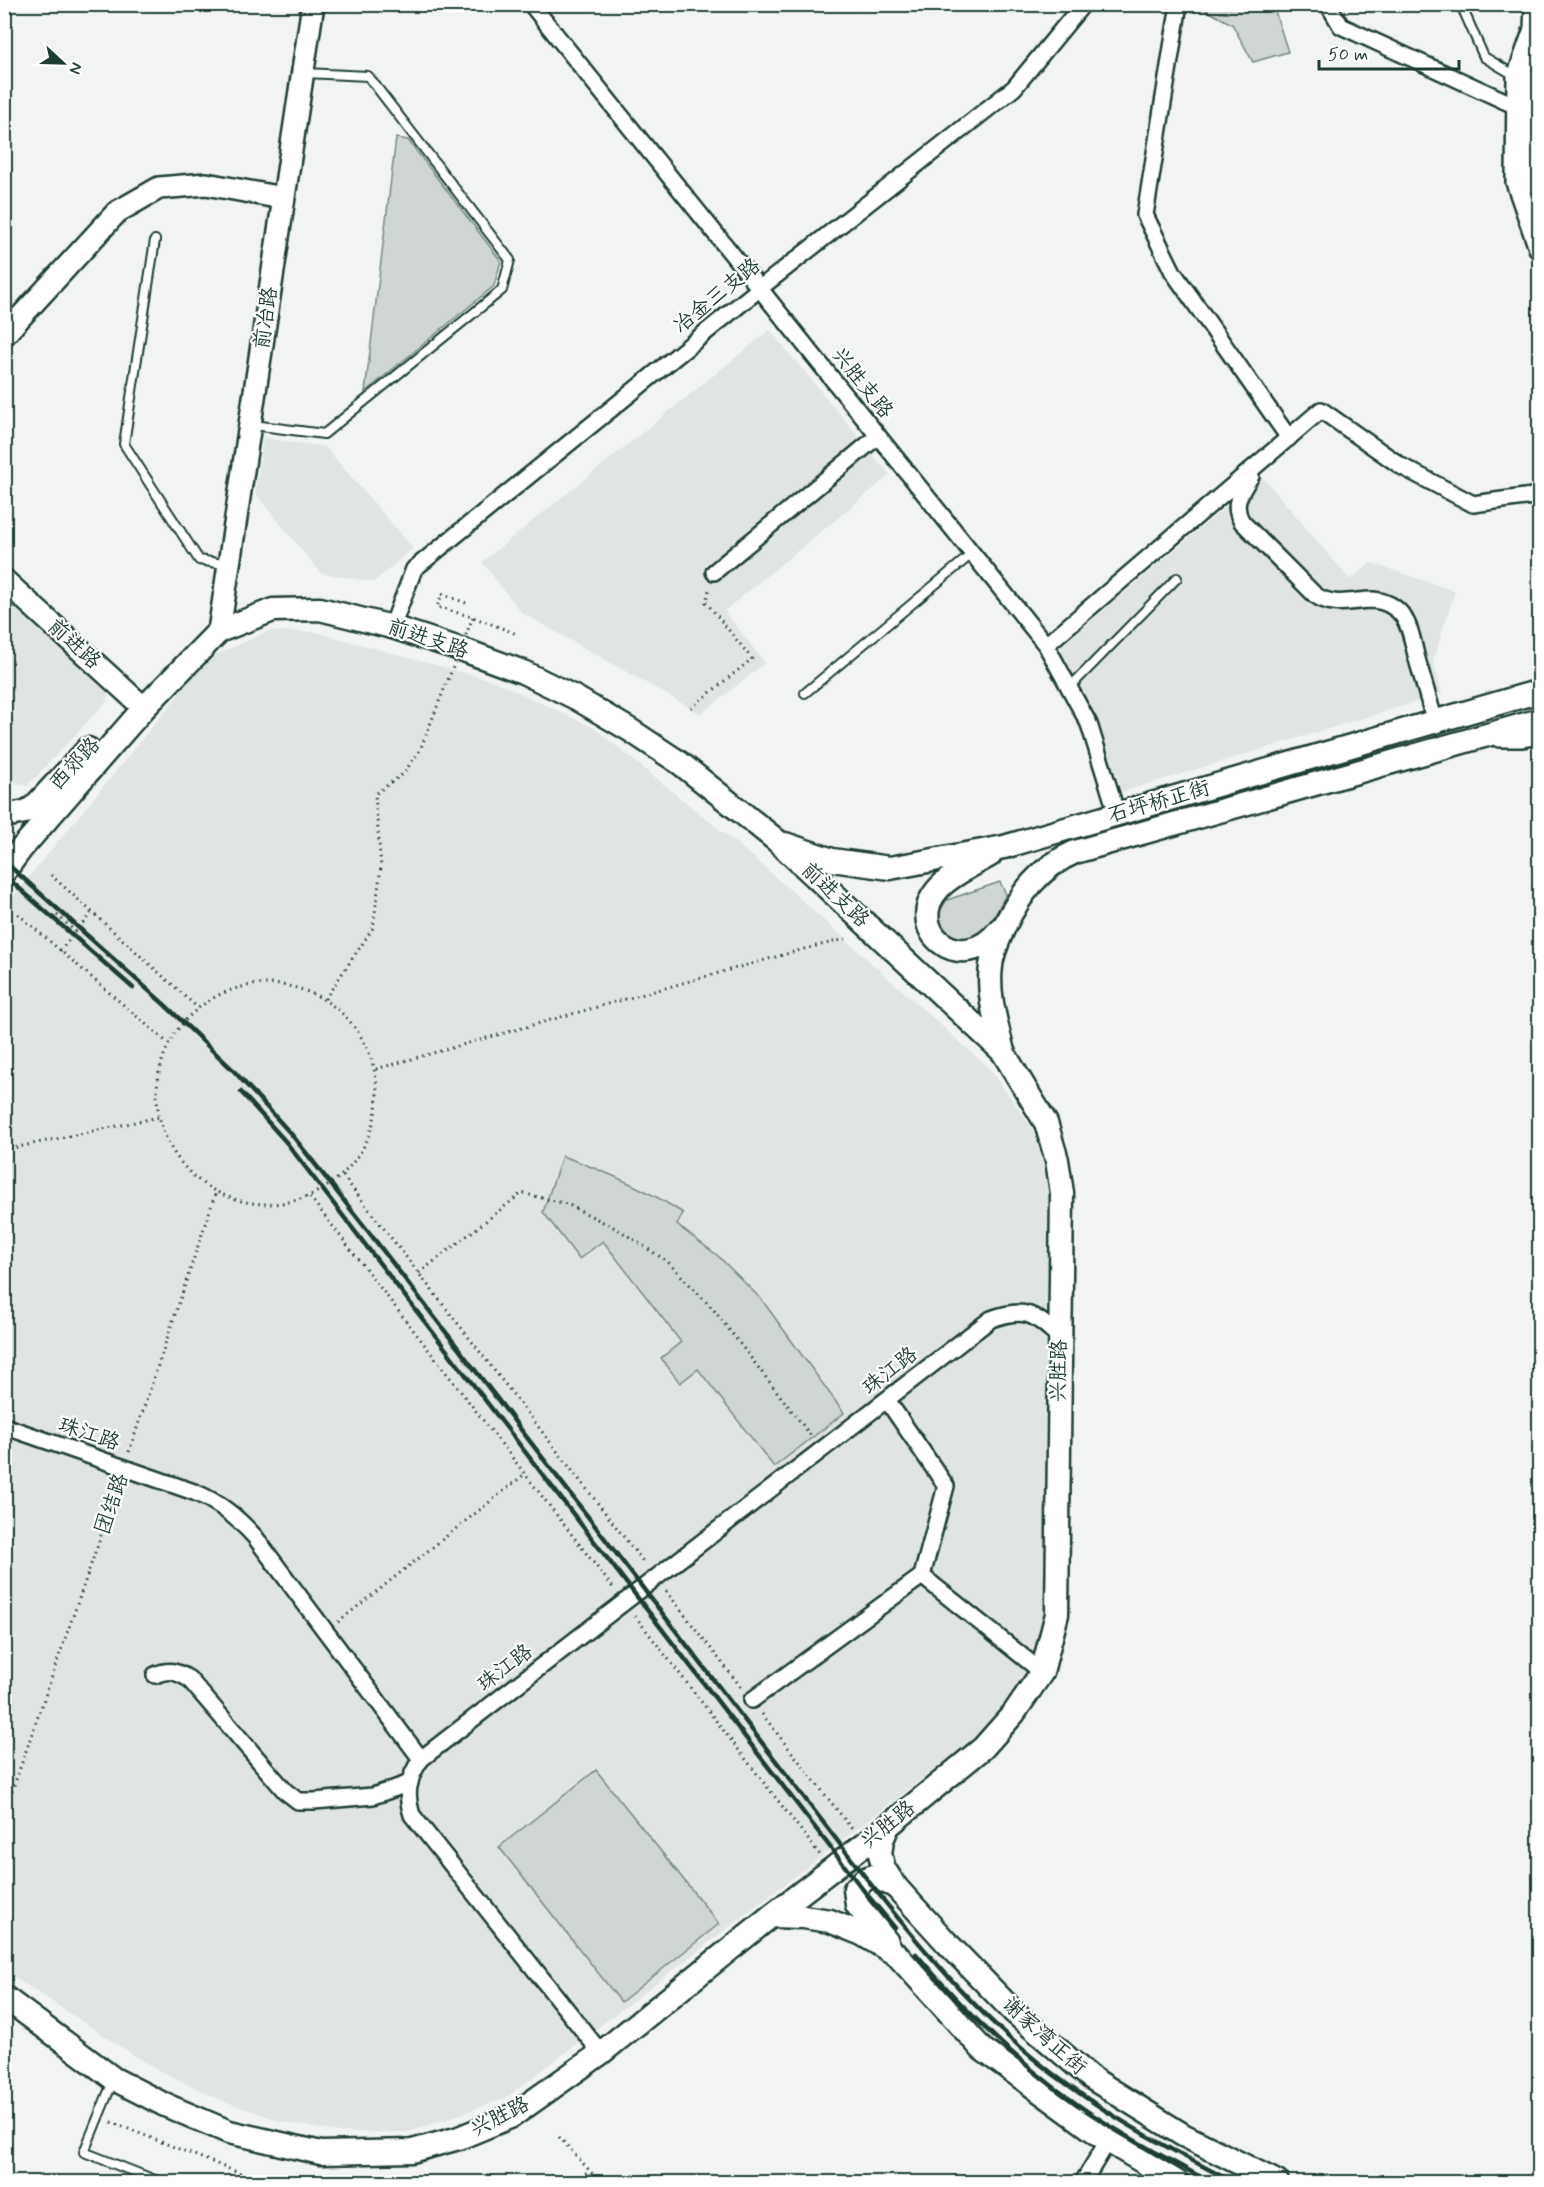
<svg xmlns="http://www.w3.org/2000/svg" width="1544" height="2187" font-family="Mynerve,'LXGW WenKai TC',sans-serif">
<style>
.built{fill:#e0e4e3}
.green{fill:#ced5d3;stroke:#768984;stroke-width:1.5}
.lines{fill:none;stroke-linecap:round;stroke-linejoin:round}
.lane-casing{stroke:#1f3d34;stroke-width:12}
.street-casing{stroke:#1f3d34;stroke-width:20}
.secondary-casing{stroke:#1f3d34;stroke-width:26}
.primary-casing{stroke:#1f3d34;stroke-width:27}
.path{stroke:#1f3d34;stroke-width:3;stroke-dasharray:1.5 4.5;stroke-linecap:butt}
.lane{stroke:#fff;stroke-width:8}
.street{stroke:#fff;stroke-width:15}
.secondary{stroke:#fff;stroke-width:21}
.primary{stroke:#fff;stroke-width:22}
.rail{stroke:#1f3d34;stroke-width:4.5}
.path-bridge{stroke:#1f3d34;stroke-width:3;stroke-dasharray:1.5 4.5;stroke-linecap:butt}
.labels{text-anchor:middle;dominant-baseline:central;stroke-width:4.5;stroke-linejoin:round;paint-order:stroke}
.street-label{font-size:21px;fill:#1f3d34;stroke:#fff}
</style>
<rect width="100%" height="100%" fill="#f2f3f3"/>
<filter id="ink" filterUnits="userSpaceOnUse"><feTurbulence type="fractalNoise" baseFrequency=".0167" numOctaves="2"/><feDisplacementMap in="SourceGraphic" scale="12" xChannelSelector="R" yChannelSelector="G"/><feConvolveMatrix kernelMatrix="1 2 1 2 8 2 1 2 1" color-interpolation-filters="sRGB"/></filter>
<g filter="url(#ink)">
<g class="built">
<polygon points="770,330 890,475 724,611 765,663 701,714 521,612 482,562"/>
<polygon points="263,438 325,447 413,548 374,582 321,573 255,493"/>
<polygon points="1262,476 1350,580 1371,563 1455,591 1433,661 1442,694 1122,792 1097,721 1058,649"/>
<polygon points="4,590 109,687 107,701 27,786 5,779"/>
<polygon points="269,631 315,632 494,681 594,728 753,857 989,1068 1032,1128 1042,1159 1048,1195 1044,1612 1031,1670 1008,1709 973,1740 506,2098 409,2132 339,2132 283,2122 221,2100 152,2067 5,1971 5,906 209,658"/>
</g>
<g class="green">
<polygon points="1196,5 1273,5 1288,52 1253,62 1232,24"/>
<polygon points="396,138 408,140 501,261 494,286 365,392"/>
<polygon points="1000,882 1006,894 985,934 957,942 939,928 939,912 947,900"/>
<path d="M 562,1156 C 605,1171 645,1188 683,1213 L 677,1225 L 717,1255 L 762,1300 L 844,1413 L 774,1467 L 698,1369 L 680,1383 L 661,1358 L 681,1342 L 603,1241 L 579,1259 L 543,1212 Z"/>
<polygon points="596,1770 719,1924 621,2002 499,1847"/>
</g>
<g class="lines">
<g class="lane-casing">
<g id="lane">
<polyline points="1462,7 1484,57 1516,76"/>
<polyline points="155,240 124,444 199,560 229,565"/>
<polyline points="253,425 324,434 502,290 510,260 368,76 305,73"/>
<polyline points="1069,688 1177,578"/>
<polyline points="805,693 973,553"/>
<polyline points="113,2081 84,2152 160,2182"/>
</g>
</g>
<g class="street-casing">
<g id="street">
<polyline points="531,4 1046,645 1089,724 1117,814"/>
<polyline points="1179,4 1145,215 1173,272 1289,438"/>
<polyline points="1328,4 1341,26 1518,107"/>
<path d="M 1251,476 C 1241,491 1231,505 1242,522 L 1315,595 C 1334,608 1352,600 1373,600 C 1384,601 1395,606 1402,615 C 1411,627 1413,644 1417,659 C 1423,680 1429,701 1435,722"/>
<polyline points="714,572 878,436"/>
<polyline points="392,627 414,569 759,289 1014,88 1083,4"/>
<polyline points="1046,645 1321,410 1401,466 1473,504 1540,495"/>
<path d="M 4,1426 L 194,1492 C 219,1502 237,1517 255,1537 L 421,1759 L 991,1319 C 1025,1307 1034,1313 1060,1338"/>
<polyline points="922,1576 1042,1672"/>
<path d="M 155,1675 C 169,1669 176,1671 189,1679 L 285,1791 L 298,1801 L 314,1801 L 373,1796 L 410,1783"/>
<polyline points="752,1700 922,1576 946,1486 887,1400"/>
<path d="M 421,1759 C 408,1778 405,1793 412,1815 L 601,2053"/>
<polyline points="1083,2182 1108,2141"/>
</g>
</g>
<g class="secondary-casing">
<g id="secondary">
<polyline points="1536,4 1535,29 1518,77 1517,182 1540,248"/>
<polyline points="1540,77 1537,83 1536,175 1540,185"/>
<polyline points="4,335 117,212 159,188 206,184 283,198"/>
<polyline points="4,580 144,708"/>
<polyline points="219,631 313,4"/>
<polyline points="1500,736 1522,736 1540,733"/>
</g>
</g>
<g class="primary-casing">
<g id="primary">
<polyline points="4,816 25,812 34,807 88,749"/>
<polyline points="785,844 832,860 890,868 1004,847 1540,691"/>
<path d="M 990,855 C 973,865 952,874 939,888 C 902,928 961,980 1000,929"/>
<polyline points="4,872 21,849 144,708 219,631 273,610 320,609 392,627 469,652 523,672 576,698 630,730 680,763 776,840 1003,1052 1046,1123 1057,1160 1062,1193 1057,1614 1042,1672 1014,1713 983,1748 888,1826 771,1916 601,2053 512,2116 459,2138 412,2151 321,2153 229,2132 163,2104 114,2079 4,1997"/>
<path d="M 1003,1052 C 997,1025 987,995 991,966 C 992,953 999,939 1004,927 C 1020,894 1040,867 1075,852 L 1540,720"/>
<polyline points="888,1826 882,1840 880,1854 884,1869 896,1887 946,1942 1015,2013 1090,2077 1183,2135 1277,2182"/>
<polyline points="771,1916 803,1917 830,1921 862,1934 897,1955 982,2049 1108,2141 1177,2182"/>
<polyline points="887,1942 857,1905 855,1889 865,1879 874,1876 896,1887"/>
</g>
</g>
<g class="path">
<polyline points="466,603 442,594 437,607 473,617 517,634"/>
<polyline points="691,708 752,659 706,602 710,586"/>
<polyline points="4,787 14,791"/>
<polyline points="51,875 198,1008"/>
<polyline points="18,914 169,1044"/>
<polyline points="57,915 76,932"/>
<polyline points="60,951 91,913"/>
<circle cx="267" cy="1094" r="110"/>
<polyline points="325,999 373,928 381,867 375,794 403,774 420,750 439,702"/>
<polyline points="376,1069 804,949 850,938"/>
<polyline points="4,1150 159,1117"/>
<polyline points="343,1176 645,1564"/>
<polyline points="310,1197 614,1589"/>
<polyline points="419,1273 522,1193 567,1204 619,1230 668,1262 713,1309 812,1437"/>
<polyline points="129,1452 216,1192"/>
<polyline points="666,1591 741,1687"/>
<polyline points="635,1616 820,1855"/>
<polyline points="338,1622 525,1474"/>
<polyline points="762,1714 852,1829"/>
<polyline points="4,1814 119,1484"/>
<polyline points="111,2122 262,2182"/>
<polyline points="559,2137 600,2182"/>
<polyline points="577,2182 589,2170"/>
</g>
<use href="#lane" class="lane"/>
<use href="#street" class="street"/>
<use href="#secondary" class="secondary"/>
<use href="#primary" class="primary"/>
<g class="rail">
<path d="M 4,861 L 165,1005 L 233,1070 L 292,1135 L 368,1231 L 873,1887 C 931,1960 992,2031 1068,2085 C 1120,2123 1177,2153 1233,2182"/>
<polyline points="4,875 133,988"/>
<polyline points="241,1092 286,1142 864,1891 895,1928"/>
<path d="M 916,1954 C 959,2005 1007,2052 1061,2093 C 1107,2127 1160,2155 1210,2182"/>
</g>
<polyline class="path-bridge" points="439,702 473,617"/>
</g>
</g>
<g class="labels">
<g class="street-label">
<text transform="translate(717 296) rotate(-39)">冶金三支路</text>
<text transform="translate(266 318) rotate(-82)">前冶路</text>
<text transform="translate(862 383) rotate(51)">兴胜支路</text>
<text transform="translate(428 639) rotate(18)">前进支路</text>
<text transform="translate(74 644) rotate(42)">前进路</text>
<text transform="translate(75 764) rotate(-47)">西郊路</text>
<text transform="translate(1159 802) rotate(-16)">石坪桥正街</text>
<text transform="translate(835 895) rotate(43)">前进支路</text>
<text transform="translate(890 1371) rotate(-38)">珠江路</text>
<text transform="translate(1059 1371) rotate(-89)">兴胜路</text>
<text transform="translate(89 1434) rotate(19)">珠江路</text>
<text transform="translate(112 1504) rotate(-71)">团结路</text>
<text transform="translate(505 1668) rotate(-37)">珠江路</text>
<text transform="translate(888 1825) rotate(-39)">兴胜路</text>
<text transform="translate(1044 2036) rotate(42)">谢家湾正街</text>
<text transform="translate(500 2117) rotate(-27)">兴胜路</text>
</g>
</g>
<rect width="1544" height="2187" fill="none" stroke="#fff" stroke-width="24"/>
<rect x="12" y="12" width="1520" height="2163" fill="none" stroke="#1f3d34" stroke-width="2" filter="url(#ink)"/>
<g transform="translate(63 63) rotate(112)" stroke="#ffffff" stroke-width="4.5" paint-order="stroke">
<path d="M0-4.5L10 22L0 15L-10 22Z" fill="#1f3d34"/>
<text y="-9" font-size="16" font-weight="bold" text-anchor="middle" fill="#1f3d34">N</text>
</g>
<path d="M1319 60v9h140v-9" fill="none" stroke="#1f3d34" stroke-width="3"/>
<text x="1328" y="60" font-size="18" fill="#1f3d34" stroke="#ffffff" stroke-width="4.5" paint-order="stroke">50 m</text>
</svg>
